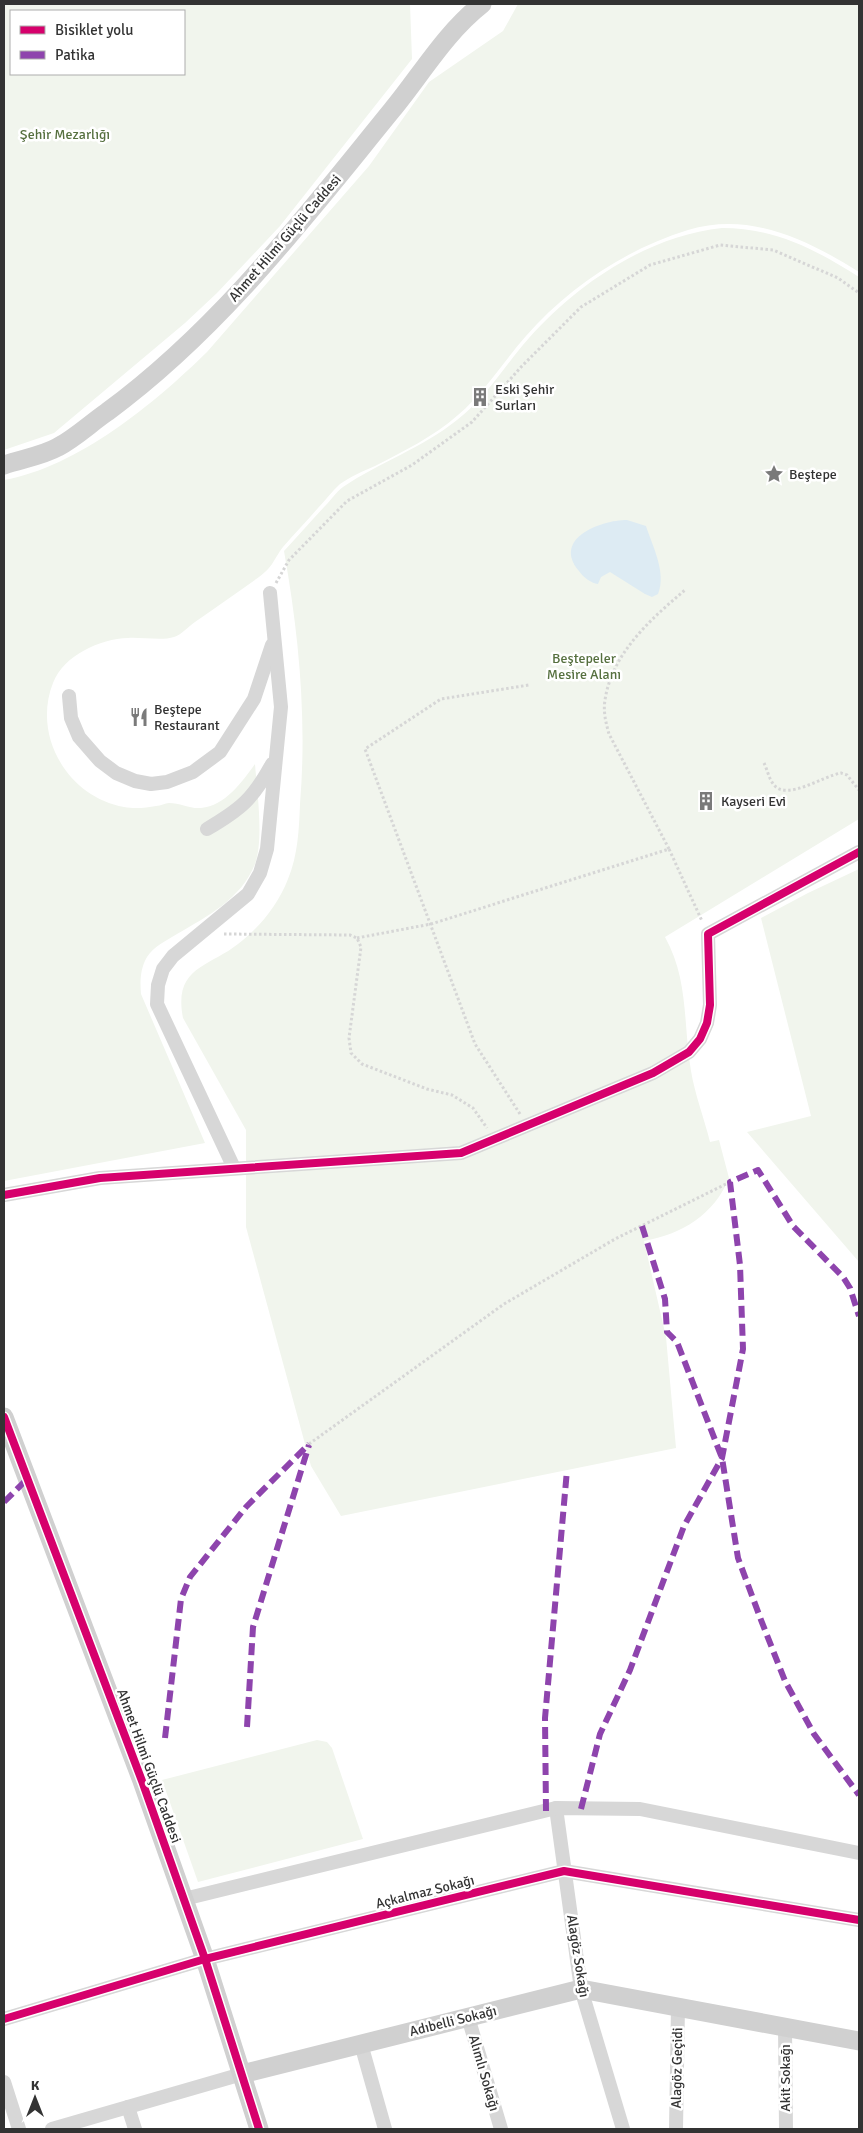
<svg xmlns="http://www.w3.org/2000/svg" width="863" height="2133" font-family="Signika,sans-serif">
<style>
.green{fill:#f1f5ed;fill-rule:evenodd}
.water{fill:#ddebf3}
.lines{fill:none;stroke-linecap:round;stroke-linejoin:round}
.path{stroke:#d6d6d6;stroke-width:3;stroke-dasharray:2.5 2.5;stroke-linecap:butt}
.street{stroke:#d7d7d7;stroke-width:14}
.secondary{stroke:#d0d0d0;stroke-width:19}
.quiet{stroke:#8e44ad;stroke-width:6;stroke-dasharray:12 6;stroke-linecap:butt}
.cycleway-casing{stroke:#fff;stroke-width:11}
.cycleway{stroke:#d6006c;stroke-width:8}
.labels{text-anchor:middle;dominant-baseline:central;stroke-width:5;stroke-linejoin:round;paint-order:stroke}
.park-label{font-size:14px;fill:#56703f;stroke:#fff}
.street-label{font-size:14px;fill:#333;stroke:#fff}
.poi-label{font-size:14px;fill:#333;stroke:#fff;text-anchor:start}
</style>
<rect width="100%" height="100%" fill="#fff"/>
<g class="green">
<path d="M 4,4 L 410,4 L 412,59 L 280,226 L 217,293 L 185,323 L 54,433 L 4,450 ZM 11,11 L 184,11 L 184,74 L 11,74 Z"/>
<path d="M 518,4 L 859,4 L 859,272 C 808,240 750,211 688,230 C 626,249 568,288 526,336 C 503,362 485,392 458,415 C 433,437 404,451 375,466 C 363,471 350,477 340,484 C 332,491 325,501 318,508 C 307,521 294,534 283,547 C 273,560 274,566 259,577 C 238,592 216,607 195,622 C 189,626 181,635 174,637 C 163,641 140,637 128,638 C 100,639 64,655 53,683 C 32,736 68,797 124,807 C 134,809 146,808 156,806 C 161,806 165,803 169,803 C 180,803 190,809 201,808 C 225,806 242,782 255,764 C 257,791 264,839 255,864 C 241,899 208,916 177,934 C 166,941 154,946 147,957 C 140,969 140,982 141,994 L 205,1143 L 4,1181 L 4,480 C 78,467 155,403 207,352 L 369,166 L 429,82 L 503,31 Z"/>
<path d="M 722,228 C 775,228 815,249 859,277 L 859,819 L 665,937 C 689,980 683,1024 691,1071 C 695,1095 704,1118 710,1142 L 719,1140 L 729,1178 C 714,1215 682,1234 644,1241 L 666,1337 L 676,1448 L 341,1516 L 311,1466 L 246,1227 L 246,1130 L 183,1018 C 173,967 209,967 238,944 C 260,927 278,905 288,879 C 298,855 299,829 300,804 C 307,719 299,635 284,551 C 298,536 311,521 325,506 C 331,500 336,492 343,487 C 380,462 422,448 457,420 C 487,397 505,365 529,338 C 578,283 648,236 722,228 Z"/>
<polygon points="859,869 859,1262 747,1132 811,1116 761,918 808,893"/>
<polygon points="317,1740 327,1742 332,1748 363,1839 198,1882 162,1780"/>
</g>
<path class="water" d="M 627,520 L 646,526 C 652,545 667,573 658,594 L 652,597 L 645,594 L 610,572 L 601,577 L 598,584 C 591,583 583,577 579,571 C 552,539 600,520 627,520 Z"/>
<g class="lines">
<g class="path">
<polyline points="4,4 5,4"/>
<polyline points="276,583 289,560 347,501 412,465 472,422 522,366 581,307 650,265 720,245 773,250 838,278 859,293"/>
<path d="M 764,763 C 767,769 769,779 774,785 C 787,801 823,776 841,773 L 847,775 L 859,790"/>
<path d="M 669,849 L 609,734 C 606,723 603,712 605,700 C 612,653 651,619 685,590"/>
<polyline points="224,934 350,935 357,938 361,947 349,1038 351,1053 362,1064 427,1089 452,1095 473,1108 487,1128"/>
<polyline points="357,938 431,924 669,849 702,921"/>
<polyline points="520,1114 475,1044 365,749 441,699 529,685"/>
<polyline points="309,1444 504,1304 615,1239 730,1182"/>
</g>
<g class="street">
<polyline points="69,696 71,718 79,737 100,761 116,773 135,781 151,784 167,782 193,772 220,752 254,699 272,645"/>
<path d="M 207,829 C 241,809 253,799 272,764"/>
<polyline points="234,1168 157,1004 158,985 163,969 173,956 248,894 260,873 267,849 281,707 270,593"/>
<polyline points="4,1195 100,1178 461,1153 653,1073 689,1052 700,1039 707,1023 710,1005 708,934 859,852"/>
<polyline points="556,1808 581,1989 623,2129"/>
<polyline points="184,1899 556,1808 640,1809 859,1853"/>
<polyline points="468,2017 501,2129"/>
<polyline points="4,2019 205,1959 564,1871 859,1920"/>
<polyline points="785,2027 786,2129"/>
<polyline points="361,2044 385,2129"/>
<polyline points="4,2082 19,2129"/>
<polyline points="128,2107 135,2129"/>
<polyline points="52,2129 242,2074"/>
<polyline points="676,2129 678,2007"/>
</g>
<g class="secondary">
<path d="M 4,465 C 21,459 42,456 58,447 C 75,438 91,423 107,412 C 220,329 304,218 392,110 C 421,75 445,33 482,4"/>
<polyline points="4,1417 142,1781 205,1959 259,2129"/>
<polyline points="242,2074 581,1989 859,2041"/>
</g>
<g class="quiet">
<polyline points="642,1226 665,1299 667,1332 677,1342 722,1458 738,1558 761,1620 785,1681 814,1734 859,1795"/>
<polyline points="4,1502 27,1479"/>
<polyline points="247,1727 253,1627 309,1445"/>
<polyline points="165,1738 181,1599 190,1577 246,1507 309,1444"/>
<polyline points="581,1809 600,1734 630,1670 684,1526 722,1458 743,1349 740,1265 730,1182 758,1170 793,1226 843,1277 850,1288 859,1316"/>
<polyline points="546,1811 545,1718 567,1470"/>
</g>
<g class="cycleway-casing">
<g id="cycleway">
<polyline points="4,1195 100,1178 461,1153 653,1073 689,1052 700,1039 707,1023 710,1005 708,934 859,852"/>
<polyline points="4,1417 142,1781 205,1959 259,2129"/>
<polyline points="4,2019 205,1959 564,1871 859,1920"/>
</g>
</g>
<use href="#cycleway" class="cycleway"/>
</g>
<defs>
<g id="building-bare" transform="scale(1.5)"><path d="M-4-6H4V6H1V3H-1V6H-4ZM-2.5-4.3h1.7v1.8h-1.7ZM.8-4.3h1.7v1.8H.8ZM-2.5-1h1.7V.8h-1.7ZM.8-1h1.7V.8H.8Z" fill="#7a7a7a" stroke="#fff" stroke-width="2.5" paint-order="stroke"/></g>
<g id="sight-bare" transform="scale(1.5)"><path d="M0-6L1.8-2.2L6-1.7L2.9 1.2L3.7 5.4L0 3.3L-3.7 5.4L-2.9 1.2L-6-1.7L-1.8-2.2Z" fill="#7a7a7a" stroke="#fff" stroke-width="2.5" paint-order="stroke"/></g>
<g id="restaurant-bare" transform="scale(1.5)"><path d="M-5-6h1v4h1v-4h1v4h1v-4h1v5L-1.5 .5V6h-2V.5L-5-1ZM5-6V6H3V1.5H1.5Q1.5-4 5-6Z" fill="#7a7a7a" stroke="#fff" stroke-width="2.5" paint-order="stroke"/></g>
</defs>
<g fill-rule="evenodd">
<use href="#building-bare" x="480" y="397"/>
<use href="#sight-bare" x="774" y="474"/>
<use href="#restaurant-bare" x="139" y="717"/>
<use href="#building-bare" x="706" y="801"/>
</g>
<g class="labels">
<g class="park-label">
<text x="65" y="134">Şehir Mezarlığı</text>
<text x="584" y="658">Beştepeler<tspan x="584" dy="16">Mesire Alanı</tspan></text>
</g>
<g class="street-label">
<text transform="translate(285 238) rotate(-49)">Ahmet Hilmi Güçlü Caddesi</text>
<text transform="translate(149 1766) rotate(70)">Ahmet Hilmi Güçlü Caddesi</text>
<text transform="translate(425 1892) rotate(-14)">Açkalmaz Sokağı</text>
<text transform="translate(578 1956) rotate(81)">Alagöz Sokağı</text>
<text transform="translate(453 2021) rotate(-14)">Adıbelli Sokağı</text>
<text transform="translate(677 2068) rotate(-89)">Alagöz Geçidi</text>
<text transform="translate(484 2073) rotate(74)">Alımlı Sokağı</text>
<text transform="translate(785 2078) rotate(-90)">Akit Sokağı</text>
</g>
<g class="poi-label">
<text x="495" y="389">Eski Şehir<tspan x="495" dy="16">Surları</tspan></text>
<text x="789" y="474">Beştepe</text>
<text x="154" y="709">Beştepe<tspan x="154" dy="16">Restaurant</tspan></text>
<text x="721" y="801">Kayseri Evi</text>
</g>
</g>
<rect width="863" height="2133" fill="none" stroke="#333333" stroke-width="10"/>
<rect x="10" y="10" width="175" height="65" fill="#ffffff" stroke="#adadad"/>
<rect x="20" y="26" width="25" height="8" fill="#d6006c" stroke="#adadad"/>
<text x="55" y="35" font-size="15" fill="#333333">Bisiklet yolu</text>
<rect x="20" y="51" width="25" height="8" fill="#8e44ad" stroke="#adadad"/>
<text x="55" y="60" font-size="15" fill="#333333">Patika</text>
<g transform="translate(35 2098)" stroke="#ffffff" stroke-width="4" paint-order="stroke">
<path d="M0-4L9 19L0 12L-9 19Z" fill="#333333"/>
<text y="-8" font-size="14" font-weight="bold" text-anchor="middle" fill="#333333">K</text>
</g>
</svg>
